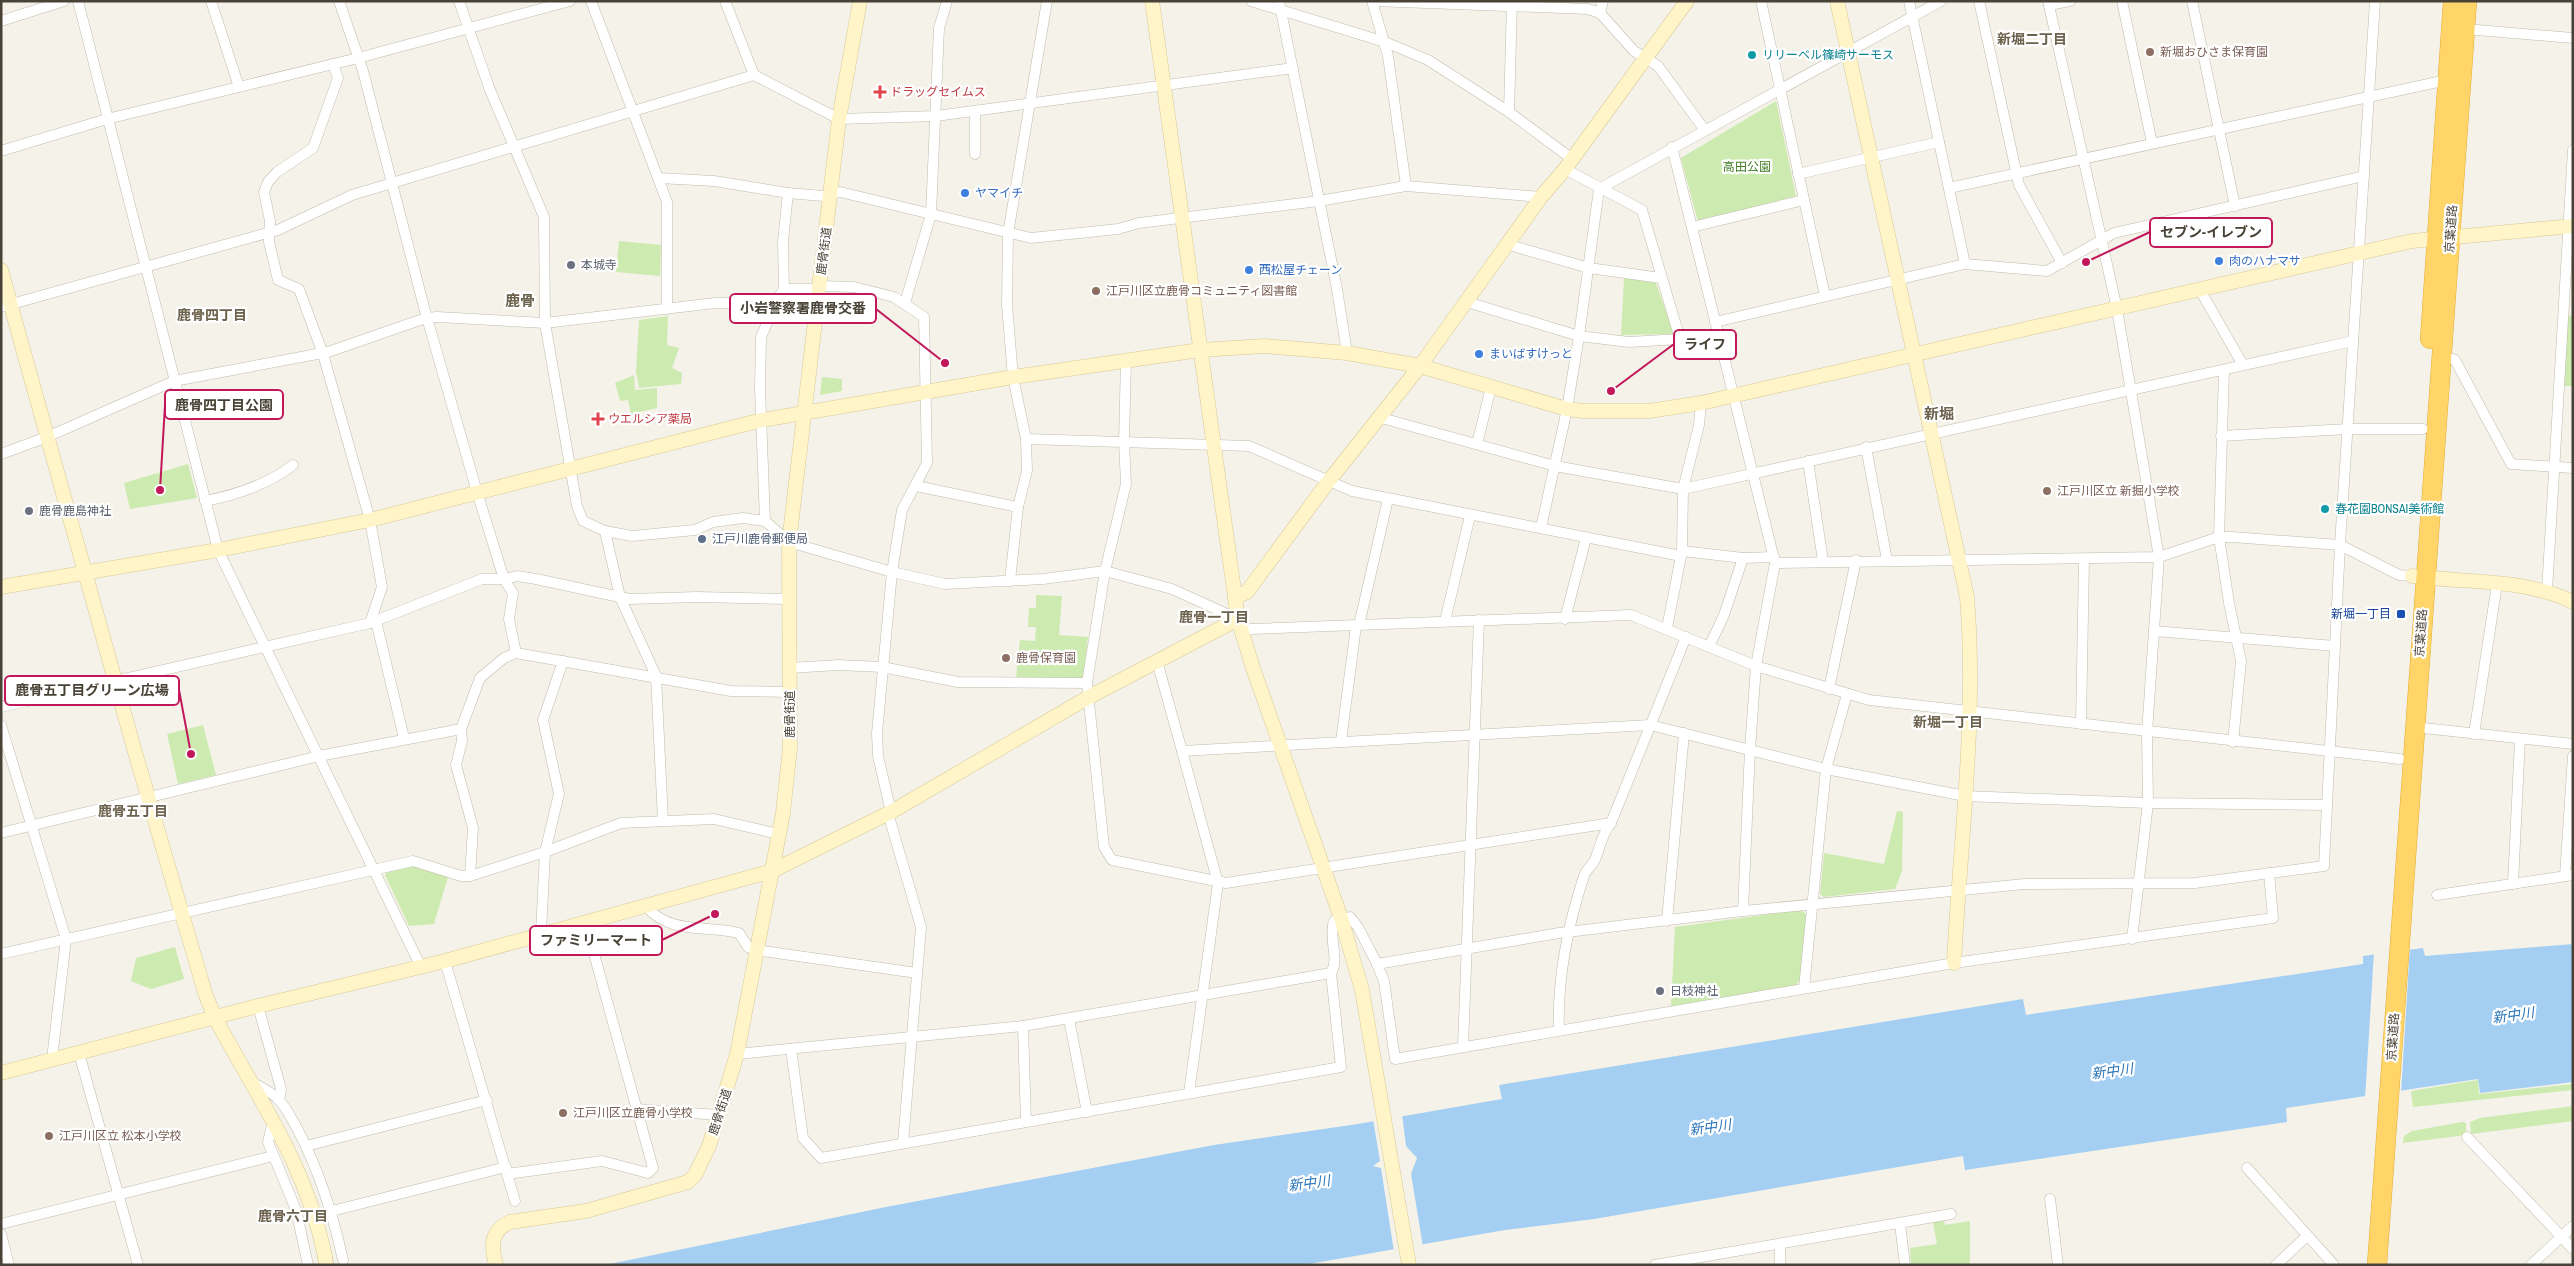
<svg xmlns="http://www.w3.org/2000/svg" width="2574" height="1266" font-family="'Archivo Narrow','Noto Sans JP',sans-serif">
<style>
.green{fill:#cdebb1}
.water{fill:#a4cff3}
.pier{fill:#f5f2e9}
.lines{fill:none;stroke-linecap:round;stroke-linejoin:round}
.street-tunnel{stroke:#d3cfc5;stroke-width:10;stroke-dasharray:10 5;stroke-linecap:butt}
.street-casing{stroke:#c1bbab;stroke-width:11}
.secondary-casing{stroke:#d7c997;stroke-width:15}
.highway-casing{stroke:#e4ad34;stroke-width:20}
.street{stroke:#fff;stroke-width:10}
.secondary{stroke:#fff5c9;stroke-width:14}
.highway{stroke:#ffd56a;stroke-width:19}
.secondary-bridge-casing{stroke:#d7c997;stroke-width:15;stroke-linecap:butt}
.secondary-bridge{stroke:#fff5c9;stroke-width:14}
.education-dot{fill:#8d6e63;stroke:#fff;stroke-width:2}
.culture-dot{fill:#0f9aa8;stroke:#fff;stroke-width:2}
.health-dot{fill:#e0444e;stroke:#fff;stroke-width:2}
.shop-dot{fill:#3f7fe0;stroke:#fff;stroke-width:2}
.worship-dot{fill:#6b7280;stroke:#fff;stroke-width:2}
.service-dot{fill:#5c6f8a;stroke:#fff;stroke-width:2}
.transit-dot{fill:#1a4fb4;stroke:#fff;stroke-width:2}
.labels{text-anchor:middle;dominant-baseline:central;stroke-width:4.5;stroke-linejoin:round;paint-order:stroke}
.education-label{font-size:12px;fill:#785e54;stroke:#fff;text-anchor:start}
.culture-label{font-size:12px;fill:#0d838f;stroke:#fff;text-anchor:start}
.health-label{font-size:12px;fill:#be3a42;stroke:#fff;text-anchor:start}
.park-label{font-size:12px;fill:#437e27;stroke:#fff}
.shop-label{font-size:12px;fill:#366cbe;stroke:#fff;text-anchor:start}
.street-label{font-size:12px;fill:#494337;stroke:#fff}
.worship-label{font-size:12px;fill:#5b616d;stroke:#fff;text-anchor:start}
.service-label{font-size:12px;fill:#4e5e75;stroke:#fff;text-anchor:start}
.transit-label{font-size:12px;fill:#164399;stroke:#fff;text-anchor:end}
.neighbourhood-label{font-size:14px;font-weight:bold;fill:#6d624e;stroke:#fff}
.water-label{font-size:14px;font-style:italic;fill:#2b76bb;stroke:#fff}
.quarter-label{font-size:15px;font-weight:bold;fill:#6d624e;stroke:#fff}
.leader{fill:none;stroke:#c2185b;stroke-width:2}
.callout-dot{fill:#c2185b;stroke:#fff;stroke-width:2}
.callout{fill:#fff;stroke:#c2185b;stroke-width:2}
.callout-label{font-size:14px;text-anchor:middle;font-weight:bold;fill:#494337}
</style>
<rect width="100%" height="100%" fill="#f5f2e9"/>
<g class="green">
<polygon points="1776,101 1796,196 1698,222 1681,158"/>
<polygon points="619,241 661,245 660,276 616,272"/>
<polygon points="1624,278 1656,283 1674,334 1621,335"/>
<polygon points="2573,315 2573,386 2563,386 2567,316"/>
<polygon points="668,316 667,345 679,348 672,368 682,373 681,384 639,388 636,372 639,320"/>
<polygon points="634,375 635,390 657,388 657,408 631,414 628,400 620,401 615,383"/>
<polygon points="822,377 842,379 842,391 820,395"/>
<polygon points="188,464 197,498 130,509 124,483"/>
<polygon points="1036,595 1062,596 1059,635 1088,637 1083,677 1079,680 1016,678 1020,640 1035,641 1036,627 1028,627 1029,608 1036,608"/>
<polygon points="203,725 216,775 178,784 167,734"/>
<polygon points="1897,811 1903,812 1902,871 1895,889 1824,897 1820,894 1824,853 1884,864"/>
<polygon points="412,865 448,877 434,924 409,926 385,875 387,871"/>
<polygon points="1801,910 1808,916 1801,978 1796,986 1671,1006 1675,927"/>
<polygon points="175,947 184,979 151,989 131,981 136,958"/>
<polygon points="2478,1080 2479,1094 2573,1084 2573,1090 2413,1107 2411,1091"/>
<polygon points="2573,1106 2573,1121 2471,1134 2470,1122 2480,1118"/>
<polygon points="2462,1122 2466,1123 2466,1135 2403,1143 2404,1136 2412,1131"/>
<polygon points="1944,1221 1945,1225 1970,1221 1970,1265 1911,1265 1910,1248 1937,1244 1933,1222"/>
</g>
<polygon class="water" points="2573,944 2573,1082 2480,1093 2478,1079 2286,1108 2287,1122 1965,1170 1963,1156 1594,1219 1505,1230 1303,1265 605,1265 886,1207 1214,1145 1358,1124 1502,1099 1499,1085 2023,999 2026,1015 2363,964 2363,956 2423,948 2425,956"/>
<g class="pier">
<polygon points="2410,947 2401,1093 2365,1099 2374,952"/>
<polygon points="1402,1114 1406,1146 1417,1158 1411,1174 1423,1247 1394,1252 1381,1168 1373,1166 1380,1161 1373,1119"/>
</g>
<g class="lines">
<polyline class="street-tunnel" points="324,1265 343,1260"/>
<g class="street-casing">
<g id="street">
<polyline points="78,1 218,550 421,967"/>
<polyline points="211,1 239,87"/>
<polyline points="339,1 363,71 425,311 477,492 504,579 513,593 509,619 516,653"/>
<polyline points="459,1 490,90 544,217 545,323 577,506 583,521 605,531 620,597 656,676 663,821"/>
<polyline points="591,1 667,202 667,309"/>
<polyline points="725,1 754,75"/>
<polyline points="1251,1 1385,42 1428,60 1509,112 1572,159"/>
<polyline points="1279,1 1337,289 1347,353"/>
<polyline points="1372,1 1388,56 1406,186"/>
<polyline points="1373,1 1588,9 1600,13 1634,51 1658,66 1704,129"/>
<polyline points="1761,1 1825,296"/>
<polyline points="1909,1 1965,264"/>
<polyline points="1979,1 2019,185 2062,263"/>
<polyline points="2048,1 2117,309 2159,557 2147,733 2148,803 2132,939"/>
<polyline points="2122,1 2152,143"/>
<polyline points="2192,1 2235,206"/>
<polyline points="2049,5 2070,1"/>
<polyline points="1600,13 1603,1"/>
<polyline points="1,21 64,1"/>
<polyline points="2465,29 2573,38"/>
<polyline points="333,64 338,78 313,148 277,172 268,182 264,192 270,221 269,242 278,280 299,289 323,354 370,520 382,587 370,623"/>
<polyline points="1509,112 1512,1"/>
<polyline points="1672,147 1775,563 1756,666 1750,749 1743,911"/>
<polyline points="1,151 107,119 358,58 570,1"/>
<polyline points="975,154 975,111"/>
<polyline points="1798,174 1939,142"/>
<polyline points="658,178 714,181 788,193 823,196 840,192 1031,238 1118,229 1139,223 1319,201 1406,186 1541,197"/>
<polyline points="1949,188 2447,80"/>
<polyline points="1599,189 1941,1"/>
<polyline points="1692,227 1804,200"/>
<polyline points="1506,244 1589,268 1661,278"/>
<polyline points="819,286 854,287 894,297 924,317 927,463 902,510 892,572 877,733 878,756 891,812"/>
<polyline points="784,289 783,241 788,193"/>
<polyline points="2200,290 2243,365"/>
<polyline points="1467,302 1579,336 1599,189"/>
<polyline points="905,303 931,214 939,28 947,1"/>
<polyline points="1,307 278,230 352,195 754,75 839,119 936,116 1293,68"/>
<polyline points="1715,322 1965,264 2047,271 2114,233 2364,176"/>
<polyline points="2441,355 2455,360 2511,464 2573,468"/>
<polyline points="1126,361 1124,442 1126,484 1105,571 1087,683 1104,847 1112,860 1226,883 1611,823"/>
<polyline points="2224,370 2219,537 2229,603 2241,661 2233,742"/>
<polyline points="1378,417 1555,466 1683,489 2353,341"/>
<polyline points="2221,436 2348,429 2423,429"/>
<polyline points="1026,439 1249,446 1352,491 1681,556"/>
<polyline points="1477,444 1491,387"/>
<polyline points="1866,447 1887,560"/>
<polyline points="1,454 47,437 174,381 328,352 426,318 437,317 545,323 715,303 759,303 777,300 784,289 819,289"/>
<polyline points="1808,461 1823,561"/>
<polyline points="916,486 1018,507"/>
<path d="M 205,501 C 236,495 267,485 293,465"/>
<polyline points="765,521 760,389 761,337 777,300"/>
<polyline points="1541,528 1567,409 1579,336 1629,342 1680,339 1642,210 1565,169"/>
<polyline points="605,531 632,536 695,530 713,522 743,518 765,521 789,542 892,572 945,584 1043,579 1105,571 1172,589 1238,619"/>
<polyline points="1682,551 1743,558 1774,557"/>
<polyline points="1775,563 2159,557 2219,537 2232,537 2340,545 2399,575 2412,576"/>
<polyline points="1010,581 1018,507 1027,471 1026,439 1013,377 1007,305 1008,234 1047,1"/>
<polyline points="2547,591 2573,150"/>
<polyline points="1565,619 1586,538"/>
<polyline points="376,621 404,738"/>
<polyline points="1445,621 1470,516"/>
<polyline points="1359,625 1388,499"/>
<polyline points="1667,628 1682,551 1683,489 1699,425 1701,403"/>
<polyline points="1242,631 1251,629 1631,615 1756,666 1869,700 2400,759"/>
<polyline points="2154,631 2335,646"/>
<polyline points="1709,647 1724,615 1743,558"/>
<polyline points="1157,661 1182,751 1650,725 1826,769 1965,796 2148,803 2327,805"/>
<polyline points="790,668 838,665 882,667 958,682 1087,683"/>
<polyline points="1829,689 1856,560"/>
<polyline points="1,707 370,623 482,579 504,579 517,576 536,579 629,599 697,597 788,599"/>
<polyline points="2081,724 2084,559"/>
<polyline points="1,725 66,939 52,1059"/>
<polyline points="2414,727 2573,744"/>
<polyline points="461,729 462,741 456,765 473,828 470,876"/>
<polyline points="2474,734 2497,584"/>
<polyline points="1341,742 1356,626"/>
<polyline points="1182,751 1218,883 1189,1093"/>
<polyline points="888,813 921,927 903,1143"/>
<polyline points="1,833 319,756 461,729 480,678 504,658 516,653 731,691 790,692"/>
<polyline points="2565,876 2573,756"/>
<polyline points="2513,884 2520,739"/>
<polyline points="2437,895 2573,875"/>
<path d="M 646,906 C 669,935 708,925 739,933 L 748,947 L 756,950 L 917,973"/>
<polyline points="1667,921 1684,733"/>
<polyline points="541,933 545,852 559,794 543,720 563,661"/>
<polyline points="1,954 413,861 461,876 470,876 545,852 621,823 714,819 778,834"/>
<polyline points="445,961 507,1174 602,1161 648,1173 653,1168 585,921"/>
<polyline points="1377,964 1384,981 1395,1059 1954,963 2273,918 2269,873"/>
<polyline points="1804,988 1826,769 1847,694"/>
<polyline points="258,1006 281,1089 279,1100"/>
<polyline points="1069,1019 1087,1112"/>
<polyline points="1023,1026 1026,1122"/>
<path d="M 1559,1030 C 1557,980 1568,924 1584,876 C 1586,869 1594,865 1596,857 C 1601,844 1602,834 1611,823 L 1686,637"/>
<polyline points="1463,1047 1479,620"/>
<polyline points="791,1049 803,1138 821,1158 1341,1067 1331,973"/>
<polyline points="79,1053 138,1265"/>
<path d="M 737,1054 L 1023,1026 L 1331,973 C 1340,959 1328,938 1334,921 L 1350,917 L 1358,927 L 1377,964 L 1559,933 L 1743,911 L 2025,884 L 2195,883 L 2324,866 L 2340,545 L 2375,1"/>
<path d="M 251,1082 C 261,1087 270,1091 277,1098 C 286,1106 292,1120 298,1130 C 320,1173 333,1214 343,1260"/>
<polyline points="636,1109 719,1115"/>
<polyline points="273,1121 268,1142 296,1210 308,1265"/>
<polyline points="2467,1137 2573,1249"/>
<polyline points="306,1146 487,1100"/>
<polyline points="2247,1168 2334,1265"/>
<polyline points="507,1174 515,1201"/>
<polyline points="2050,1199 2058,1265"/>
<polyline points="332,1211 506,1167"/>
<polyline points="1,1224 273,1156"/>
<polyline points="1900,1224 1905,1265"/>
<polyline points="1,1234 9,1265"/>
<polyline points="1655,1265 1951,1214"/>
<polyline points="1780,1265 1780,1244"/>
<polyline points="2276,1265 2307,1236"/>
<polyline points="2531,1265 2573,1226"/>
</g>
</g>
<g class="secondary-casing">
<g id="secondary">
<polyline points="1152,1 1238,619 1253,668 1341,918 1362,990 1409,1265"/>
<path d="M 1837,1 L 1967,597 C 1977,719 1960,842 1954,963"/>
<path d="M 1,270 L 133,745 L 205,993 L 215,1018 C 258,1098 307,1166 325,1257"/>
<path d="M 2412,576 C 2465,583 2524,578 2573,602"/>
<polyline points="1,587 218,550 370,520 762,420 1013,377 1200,350 1265,346 1347,353 1420,366 1567,409 1583,411 1649,411 1701,403 2412,241 2573,226"/>
<polyline points="1235,597 1247,592 1328,482 1420,366 1541,197 1565,169 1687,1"/>
<polyline points="1,1073 258,1006 445,961 772,871 891,812 1087,698 1238,619"/>
<path d="M 496,1265 C 491,1246 490,1231 510,1222 L 586,1211 L 688,1182 L 695,1175 L 709,1146 L 737,1054 L 783,813 L 790,748 L 789,542 L 839,119 L 860,1"/>
</g>
</g>
<g class="highway-casing">
<g id="highway">
<polyline points="2430,339 2453,1"/>
<polyline points="2377,1265 2467,1"/>
</g>
</g>
<use href="#street" class="street"/>
<use href="#secondary" class="secondary"/>
<use href="#highway" class="highway"/>
<g class="secondary-bridge-casing">
<polyline id="secondary-bridge" points="325,1257 326,1265"/>
</g>
<use href="#secondary-bridge" class="secondary-bridge"/>
</g>
<g class="education-dot">
<circle cx="2150" cy="52" r="5"/>
<circle cx="1096" cy="291" r="5"/>
<circle cx="2047" cy="491" r="5"/>
<circle cx="1006" cy="658" r="5"/>
<circle cx="563" cy="1113" r="5"/>
<circle cx="49" cy="1136" r="5"/>
</g>
<g class="culture-dot">
<circle cx="1752" cy="55" r="5"/>
<circle cx="2325" cy="509" r="5"/>
</g>
<g class="health-dot">
<path d="M877.5 84.5h5v5h5v5h-5v5h-5v-5h-5v-5h5z"/>
<path d="M595.5 411.5h5v5h5v5h-5v5h-5v-5h-5v-5h5z"/>
</g>
<g class="shop-dot">
<circle cx="965" cy="193" r="5"/>
<circle cx="2219" cy="261" r="5"/>
<circle cx="1249" cy="270" r="5"/>
<circle cx="1479" cy="354" r="5"/>
</g>
<g class="worship-dot">
<circle cx="571" cy="265" r="5"/>
<circle cx="29" cy="511" r="5"/>
<circle cx="1660" cy="991" r="5"/>
</g>
<circle class="service-dot" cx="702" cy="539" r="5"/>
<rect class="transit-dot" x="2396" y="609" width="10" height="10" rx="2.5"/>
<g class="labels">
<g class="education-label">
<text x="2160" y="52">新堀おひさま保育園</text>
<text x="1106" y="291">江戸川区立鹿骨コミュニティ図書館</text>
<text x="2057" y="491">江戸川区立 新掘小学校</text>
<text x="1016" y="658">鹿骨保育園</text>
<text x="573" y="1113">江戸川区立鹿骨小学校</text>
<text x="59" y="1136">江戸川区立 松本小学校</text>
</g>
<g class="culture-label">
<text x="1762" y="55">リリーベル篠崎サーモス</text>
<text x="2335" y="509">春花園BONSAI美術館</text>
</g>
<g class="health-label">
<text x="890" y="92">ドラッグセイムス</text>
<text x="608" y="419">ウエルシア薬局</text>
</g>
<g class="park-label">
<text x="1747" y="167">高田公園</text>
</g>
<g class="shop-label">
<text x="975" y="193">ヤマイチ</text>
<text x="2229" y="261">肉のハナマサ</text>
<text x="1259" y="270">西松屋チェーン</text>
<text x="1489" y="354">まいばすけっと</text>
</g>
<g class="street-label">
<text transform="translate(2451 229) rotate(-86)">京葉道路</text>
<text transform="translate(824 251) rotate(-83)">鹿骨街道</text>
<text transform="translate(2421 633) rotate(-86)">京葉道路</text>
<text transform="translate(790 714) rotate(-90)">鹿骨街道</text>
<text transform="translate(2393 1037) rotate(-86)">京葉道路</text>
<text transform="translate(720 1112) rotate(-72)">鹿骨街道</text>
</g>
<g class="worship-label">
<text x="581" y="265">本城寺</text>
<text x="39" y="511">鹿骨鹿島神社</text>
<text x="1670" y="991">日枝神社</text>
</g>
<g class="service-label">
<text x="712" y="539">江戸川鹿骨郵便局</text>
</g>
<g class="transit-label">
<text x="2391" y="614">新堀一丁目</text>
</g>
<g class="neighbourhood-label">
<text x="2032" y="39">新堀二丁目</text>
<text x="212" y="315">鹿骨四丁目</text>
<text x="1214" y="617">鹿骨一丁目</text>
<text x="1948" y="722">新堀一丁目</text>
<text x="133" y="811">鹿骨五丁目</text>
<text x="293" y="1216">鹿骨六丁目</text>
</g>
<g class="water-label">
<text transform="translate(2513 1015) rotate(-8)">新中川</text>
<text transform="translate(2112 1071) rotate(-8)">新中川</text>
<text transform="translate(1710 1127) rotate(-8)">新中川</text>
<text transform="translate(1309 1183) rotate(-8)">新中川</text>
</g>
<g class="quarter-label">
<text x="520" y="300">鹿骨</text>
<text x="1939" y="413">新堀</text>
</g>
</g>
<path class="leader" d="M2086 262L2150 232M945 363L876 309M1611 391L1674 344M160 490L165 405M191 754L179 690M715 914L662 940"/>
<g class="callout-dot">
<circle cx="2086" cy="262" r="5"/>
<circle cx="945" cy="363" r="5"/>
<circle cx="1611" cy="391" r="5"/>
<circle cx="160" cy="490" r="5"/>
<circle cx="191" cy="754" r="5"/>
<circle cx="715" cy="914" r="5"/>
</g>
<g class="callout">
<rect x="2150" y="218" width="122" height="29" rx="5"/>
<rect x="730" y="294" width="146" height="29" rx="5"/>
<rect x="1674" y="330" width="62" height="29" rx="5"/>
<rect x="165" y="390" width="118" height="29" rx="5"/>
<rect x="5" y="676" width="174" height="29" rx="5"/>
<rect x="530" y="926" width="132" height="29" rx="5"/>
</g>
<g class="callout-label">
<text x="2211" y="237">セブン-イレブン</text>
<text x="803" y="313">小岩警察署鹿骨交番</text>
<text x="1705" y="349">ライフ</text>
<text x="224" y="410">鹿骨四丁目公園</text>
<text x="92" y="695">鹿骨五丁目グリーン広場</text>
<text x="596" y="945">ファミリーマート</text>
</g>
<rect width="2574" height="1266" fill="none" stroke="#494337" stroke-width="5"/>
</svg>
